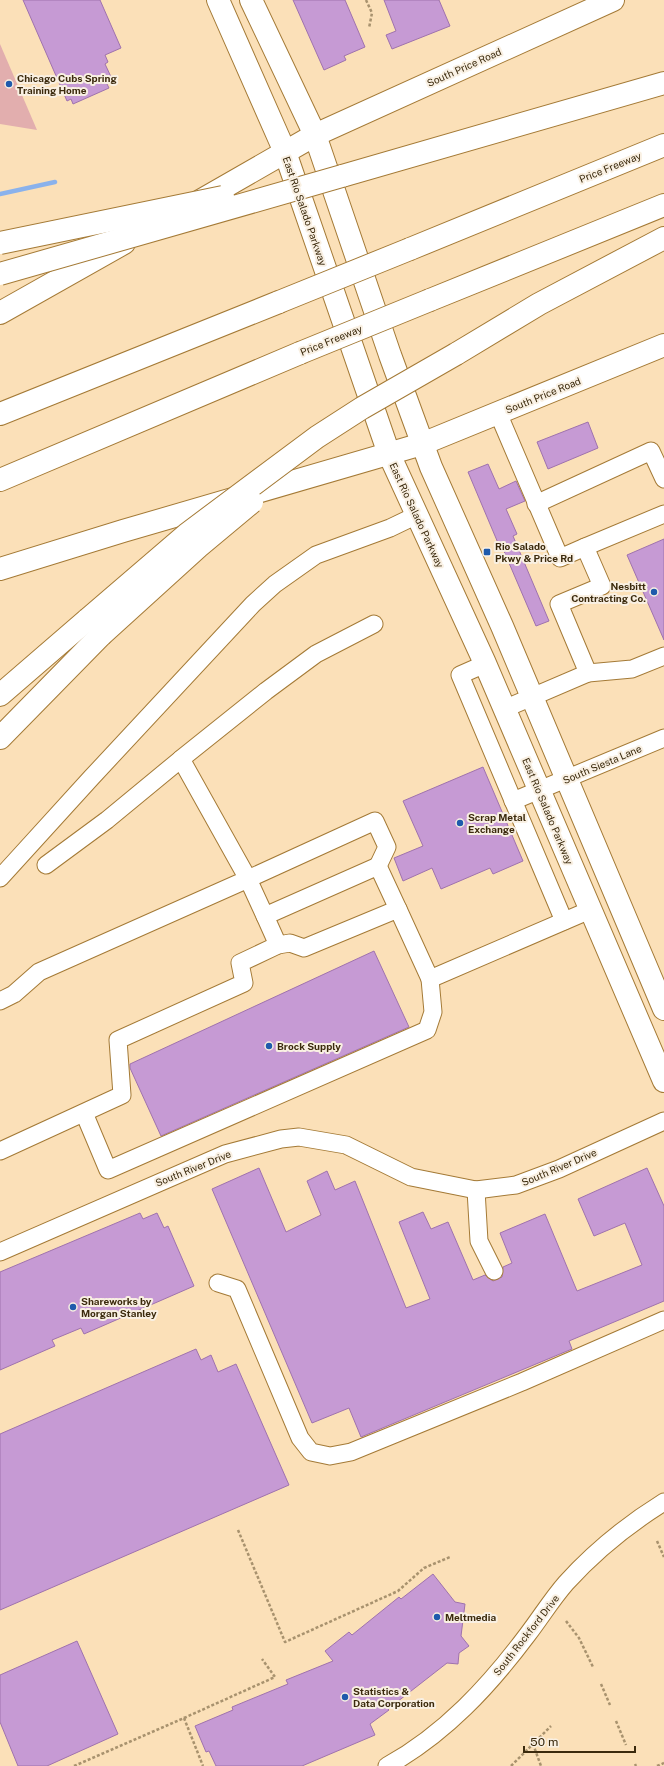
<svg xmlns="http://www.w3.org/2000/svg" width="664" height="1766" font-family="'Public Sans',sans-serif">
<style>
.pitch{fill:#e2aeae}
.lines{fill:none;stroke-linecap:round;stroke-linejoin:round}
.stream{stroke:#8ab2ec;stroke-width:4.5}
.building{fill:#c69ad4;stroke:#9f72ad}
.minor-casing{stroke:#a47a36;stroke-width:19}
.major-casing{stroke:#a47a36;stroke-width:24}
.highway-casing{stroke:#a47a36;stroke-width:24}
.path{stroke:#a8926e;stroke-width:2.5;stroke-dasharray:3 2;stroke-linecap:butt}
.minor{stroke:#fff;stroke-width:17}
.major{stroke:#fff;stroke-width:22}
.highway{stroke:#fff;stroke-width:22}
.highway-bridge-casing{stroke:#a47a36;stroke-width:24;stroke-linecap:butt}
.highway-bridge{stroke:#fff;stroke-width:22}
.poi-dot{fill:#1f5aac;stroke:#f9f0e3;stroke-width:1.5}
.labels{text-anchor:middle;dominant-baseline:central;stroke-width:4;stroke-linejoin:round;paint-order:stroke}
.street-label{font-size:10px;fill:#3b2a0d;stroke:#f9f0e3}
.poi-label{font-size:10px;font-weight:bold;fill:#3b2a0d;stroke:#f9f0e3;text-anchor:start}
</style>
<rect width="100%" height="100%" fill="#fbe0b8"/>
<polygon class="pitch" points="0,44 37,130 0,124"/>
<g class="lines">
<polyline class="stream" points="0,194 55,182"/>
</g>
<g class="building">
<polygon points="23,0 100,0 121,48 105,55 108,62 105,64 112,79 106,82 109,88 73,104 71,99 67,101"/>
<polygon points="293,0 345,0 365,47 344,56 346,60 324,70"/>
<polygon points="384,0 439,0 450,26 392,49 386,35 396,31"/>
<polygon points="588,422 598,448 548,469 537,442"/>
<polygon points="488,464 499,489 516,481 525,501 506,509 517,534 513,536 549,621 536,626 500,542 498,543 468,472"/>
<polygon points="664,539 664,640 627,555"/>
<polygon points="483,767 523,861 493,874 490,868 441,889 432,868 403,881 394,858 423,846 403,801"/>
<polygon points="374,951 409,1027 161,1136 130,1068 130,1064"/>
<polygon points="259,1168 286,1232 321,1215 307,1181 327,1171 335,1190 355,1181 406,1308 430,1299 399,1222 423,1212 431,1229 448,1222 473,1280 485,1275 493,1281 502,1277 503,1267 512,1263 500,1233 545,1214 577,1291 642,1265 625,1223 594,1236 578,1199 647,1168 664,1206 664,1301 569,1341 572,1349 361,1437 349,1408 312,1423 212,1189"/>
<polygon points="140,1213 143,1219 157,1213 164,1228 168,1226 194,1286 84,1334 81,1328 52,1340 55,1346 0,1370 0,1272"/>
<polygon points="196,1349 201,1360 211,1355 218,1372 236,1364 289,1485 0,1610 0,1434"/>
<polygon points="433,1574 455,1602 465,1604 461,1636 469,1646 459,1653 458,1664 447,1663 388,1709 389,1710 370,1724 375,1735 302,1766 216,1766 209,1751 206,1752 195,1726 233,1710 232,1707 288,1684 286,1680 333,1661 325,1651 349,1632 352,1635 399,1597 401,1599"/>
<polygon points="77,1641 118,1734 47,1766 18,1766 0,1722 0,1675"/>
</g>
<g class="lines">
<g class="minor-casing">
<g id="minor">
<polyline points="498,413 560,558 585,547 602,586 559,604 588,673 504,709"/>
<polyline points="536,504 651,451 664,479"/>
<polyline points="585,547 664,514"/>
<polyline points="485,664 460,675 564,921"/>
<polyline points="588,673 632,669 664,656"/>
<polyline points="513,801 664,738"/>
<polyline points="46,865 107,820 181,759"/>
<polyline points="0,878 91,778 253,604 275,584 316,555 390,528 417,515"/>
<polyline points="265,916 248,879 375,821 387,847 378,866"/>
<polyline points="278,945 265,916 378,866 398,909"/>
<polyline points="0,1001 14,994 39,972 248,879 181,759 266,691 316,654 374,624"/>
<polyline points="84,1113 108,1170 427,1030 433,1012 430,979"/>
<polyline points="0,1151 122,1095 118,1040 244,983 240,963 278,945 290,943 304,948 398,909 430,979 590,910"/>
<polyline points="476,1190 479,1241 494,1271"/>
<polyline points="0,1252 225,1154 281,1139 299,1137 346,1145 411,1177 476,1190 516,1185 559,1169 664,1121"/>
<polyline points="218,1283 237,1289 300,1438 311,1452 330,1456 351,1452 522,1382 664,1320"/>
<path d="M 387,1766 C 445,1734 489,1686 528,1634 C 541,1617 552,1599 566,1583 C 595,1551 627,1525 664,1502"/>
</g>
</g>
<g class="major-casing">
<g id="major">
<polyline points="218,0 285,152 389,454 484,661 664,1081"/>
<polyline points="251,0 315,135 390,355 431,467 502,626 664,1009"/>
<polyline points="315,135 613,0"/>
<polyline points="422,444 664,345"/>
</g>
</g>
<g class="highway-casing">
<g id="highway">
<polyline points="342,176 664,83"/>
<polyline points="200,201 315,135"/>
<polyline points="410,249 664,145"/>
<polyline points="430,300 664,205"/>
<polyline points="0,313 124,243"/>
<polyline points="456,354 539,304 664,238"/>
<polyline points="0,414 279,302"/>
<polyline points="0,480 300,353"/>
<polyline points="0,569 123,531 422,444"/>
<polyline points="0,695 88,619"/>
<polyline points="0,738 101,635"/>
</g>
</g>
<g class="path">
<polyline points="366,0 372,13 369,28"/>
<polyline points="238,1530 285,1642 398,1591 424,1568 450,1557"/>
<polyline points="657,1541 664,1557"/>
<polyline points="566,1621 579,1638 593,1667"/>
<polyline points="601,1684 610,1705"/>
<polyline points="184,1718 275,1677 262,1659"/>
<polyline points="616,1721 626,1745"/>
<polyline points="533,1744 541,1766"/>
<polyline points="635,1764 636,1766"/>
<polyline points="74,1766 184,1718 203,1766"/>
<polyline points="511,1766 551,1726"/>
<polyline points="657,1766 664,1763"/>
</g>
<use href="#minor" class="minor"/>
<use href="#major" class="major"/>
<use href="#highway" class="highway"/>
<g class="highway-bridge-casing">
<g id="highway-bridge">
<polyline points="0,243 223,197"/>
<polyline points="0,274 342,176"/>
<polyline points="279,302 410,249"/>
<polyline points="300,353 430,300"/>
<polyline points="88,619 187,534 317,437 362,408 456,354"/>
<polyline points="101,635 198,547 252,502"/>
</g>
</g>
<use href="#highway-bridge" class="highway-bridge"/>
</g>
<g class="poi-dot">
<circle cx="9" cy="84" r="4"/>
<rect x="483" y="548" width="8" height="8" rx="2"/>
<circle cx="654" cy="592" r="4"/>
<circle cx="460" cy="823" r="4"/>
<circle cx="269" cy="1046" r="4"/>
<circle cx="73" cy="1307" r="4"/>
<circle cx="437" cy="1617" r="4"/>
<circle cx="345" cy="1697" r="4"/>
</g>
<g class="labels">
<g class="street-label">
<text transform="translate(464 67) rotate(-24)">South Price Road</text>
<text transform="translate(610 167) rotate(-22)">Price Freeway</text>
<text transform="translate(305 211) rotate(71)">East Rio Salado Parkway</text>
<text transform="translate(331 340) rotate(-22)">Price Freeway</text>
<text transform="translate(543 395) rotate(-22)">South Price Road</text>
<text transform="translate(417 515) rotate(65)">East Rio Salado Parkway</text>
<text transform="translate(602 764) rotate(-23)">South Siesta Lane</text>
<text transform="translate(548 811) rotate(67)">East Rio Salado Parkway</text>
<text transform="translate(559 1167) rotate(-23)">South River Drive</text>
<text transform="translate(193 1168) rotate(-22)">South River Drive</text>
<text transform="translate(526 1635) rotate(-52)">South Rockford Drive</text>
</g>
<g class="poi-label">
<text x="17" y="78">Chicago Cubs Spring<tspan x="17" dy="12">Training Home</tspan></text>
<text x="495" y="546">Rio Salado<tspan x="495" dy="12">Pkwy &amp; Price Rd</tspan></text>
<text x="646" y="586" text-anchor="end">Nesbitt<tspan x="646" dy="12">Contracting Co.</tspan></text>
<text x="468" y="817">Scrap Metal<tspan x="468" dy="12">Exchange</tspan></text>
<text x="277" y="1046">Brock Supply</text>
<text x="81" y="1301">Shareworks by<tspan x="81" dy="12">Morgan Stanley</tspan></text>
<text x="445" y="1617">Meltmedia</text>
<text x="353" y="1691">Statistics &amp;<tspan x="353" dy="12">Data Corporation</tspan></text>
</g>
</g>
<path d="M524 1746v6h111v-6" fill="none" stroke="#3b2a0d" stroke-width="2"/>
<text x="530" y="1746" font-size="12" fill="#3b2a0d" stroke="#f9f0e3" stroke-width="3" paint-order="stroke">50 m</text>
</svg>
